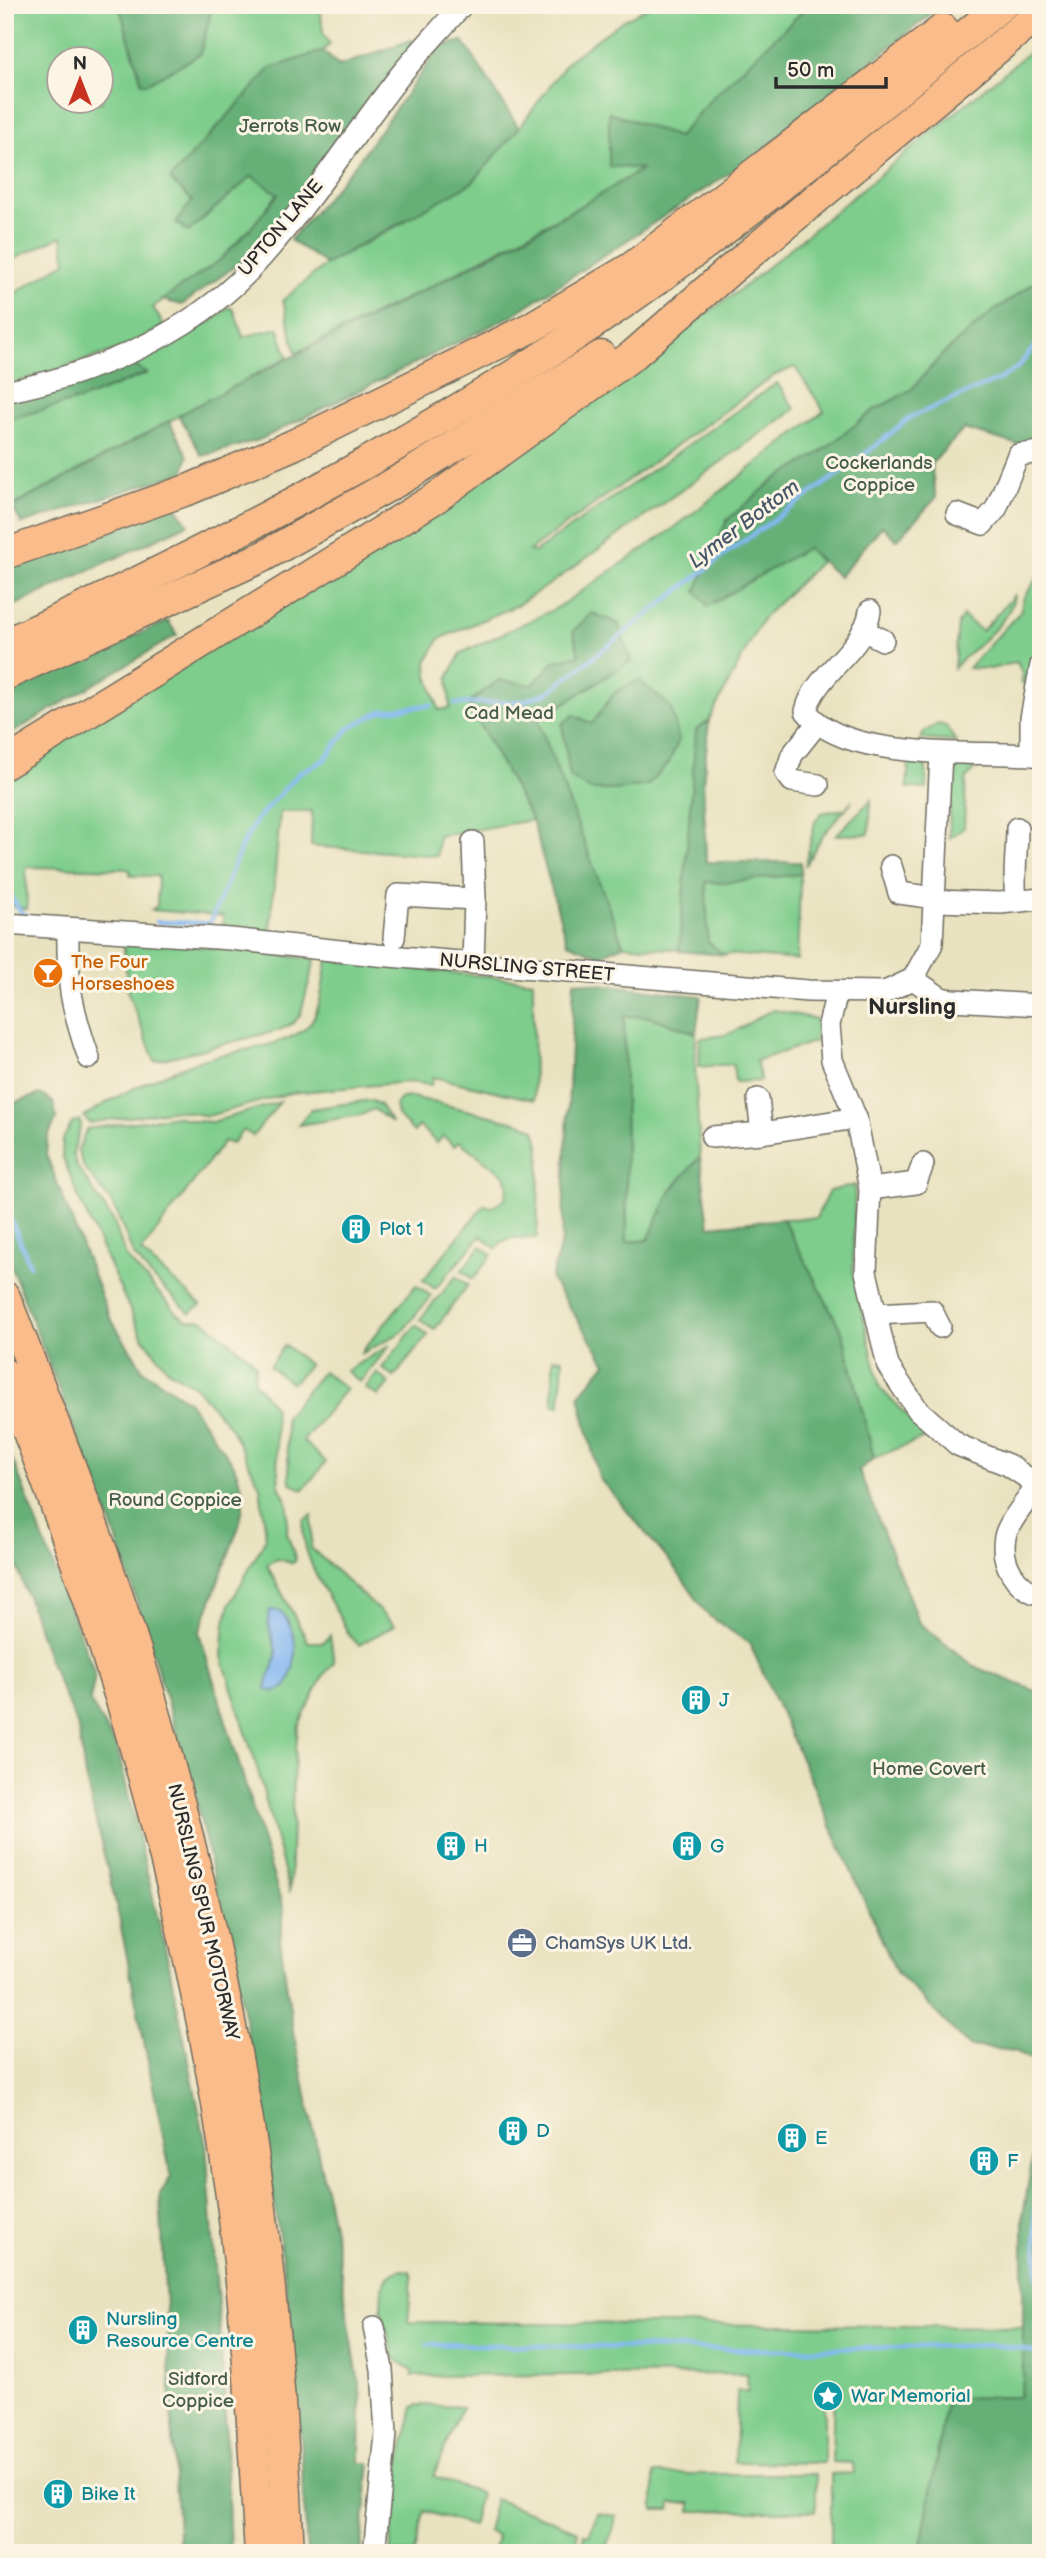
<svg xmlns="http://www.w3.org/2000/svg" width="1046" height="2558" font-family="'Balsamiq Sans',sans-serif">
<style>
.green{fill:#7ecd8c;stroke:#547c5c;stroke-width:2;fill-rule:evenodd}
.forest{fill:#66b078;stroke:#486e52;stroke-width:2}
.water{fill:#84b8f2;stroke:#58728e;stroke-width:2}
.lines{fill:none;stroke-linecap:round;stroke-linejoin:round}
.stream{stroke:#84b8f2;stroke-width:4.5}
.minor-casing{stroke:#6e6b5f;stroke-width:24}
.highway-casing{stroke:#6e6b5f;stroke-width:33}
.minor{stroke:#fff;stroke-width:21}
.highway{stroke:#f9bc8a;stroke-width:30}
.labels{text-anchor:middle;dominant-baseline:central;stroke-width:6;stroke-linejoin:round;paint-order:stroke}
.park-label{font-size:19px;fill:#445c48;stroke:#fcf5e5}
.street-label{font-size:19px;fill:#2b2b2b;stroke:#fcf5e5}
.food-label{font-size:19px;fill:#c56008;stroke:#fcf5e5;text-anchor:start}
.culture-label{font-size:19px;fill:#0d838f;stroke:#fcf5e5;text-anchor:start}
.service-label{font-size:19px;fill:#4e5e75;stroke:#fcf5e5;text-anchor:start}
.water-label{font-size:21px;font-style:italic;fill:#465567;stroke:#fcf5e5}
.quarter-label{font-size:23px;font-weight:bold;fill:#2b2b2b;stroke:#fcf5e5}
</style>
<rect width="100%" height="100%" fill="#fcf5e5"/>
<filter id="ink" filterUnits="userSpaceOnUse"><feTurbulence type="fractalNoise" baseFrequency=".0143" numOctaves="2"/><feDisplacementMap in="SourceGraphic" scale="14" xChannelSelector="R" yChannelSelector="G"/><feConvolveMatrix kernelMatrix="1 2 1 2 8 2 1 2 1" color-interpolation-filters="sRGB"/></filter>
<filter id="wash" filterUnits="userSpaceOnUse"><feTurbulence type="fractalNoise" baseFrequency=".00686" numOctaves="4" result="noise"/><feDisplacementMap in="SourceGraphic" scale="28" xChannelSelector="R" yChannelSelector="G"/><feGaussianBlur stdDeviation="1.57" result="paint"/><feColorMatrix in="noise" values="0 0 0 0 0 0 0 0 0 0 0 0 0 0 0 0 0 1.4 0 .05"/><feComposite in="paint" operator="in"/></filter>
<g filter="url(#wash)">
<rect width="100%" height="100%" fill="#e9e2c0"/>
<g class="green">
<path d="M 5,5 L 119,5 L 142,83 L 148,83 L 210,16 L 210,5 L 320,5 L 323,33 L 330,44 L 323,51 L 271,69 L 251,175 L 278,193 L 251,228 L 218,262 L 153,307 L 164,326 L 126,347 L 5,386 L 5,353 L 8,352 L 5,299 L 66,262 L 62,236 L 21,255 L 5,267 ZM 60,60 L 102,60 L 102,102 L 60,102 Z"/>
<polygon points="651,5 809,5 711,99 678,138 643,168 595,198 435,284 296,353 283,300 326,264 403,223 519,128 569,60 622,21"/>
<path d="M 1041,42 L 1041,278 L 986,317 L 943,354 L 911,390 L 874,410 L 820,453 L 773,481 L 708,606 L 807,547 L 820,562 L 763,618 L 709,720 L 703,782 L 706,862 L 801,862 L 797,960 L 623,945 L 538,720 L 630,661 L 580,655 L 554,662 L 533,685 L 468,703 L 532,820 L 438,836 L 437,856 L 311,846 L 312,811 L 280,812 L 270,933 L 223,928 L 223,916 L 151,910 L 157,906 L 158,876 L 131,876 L 129,869 L 26,867 L 27,909 L 5,905 L 5,775 L 571,412 L 742,288 ZM 795,367 L 824,411 L 674,528 L 557,608 L 461,653 L 448,678 L 450,708 L 439,710 L 428,676 L 427,662 L 439,639 L 515,606 L 553,582 L 795,409 L 777,383 L 535,552 L 529,551 L 775,375 Z"/>
<polygon points="229,307 234,310 243,337 278,328 288,357 5,510 5,420 82,399 146,374 128,362 182,331 212,321"/>
<polygon points="1041,573 1041,648 1025,685 1021,683 1023,676 1017,662 991,669 968,668 1020,612 1024,597"/>
<path d="M 1014,595 C 1012,622 972,648 954,668 L 958,624 L 963,616 L 982,631 Z"/>
<polygon points="938,724 946,726 956,742 921,739 924,732"/>
<polygon points="909,760 926,766 927,789 907,788"/>
<polygon points="961,767 976,768 966,779 964,828 949,838 951,771"/>
<polygon points="871,800 869,834 836,835"/>
<polygon points="852,801 823,835 805,866 815,822 821,813 845,809"/>
<polygon points="123,938 315,959 300,1016 293,1023 280,1030 155,1061 128,993"/>
<path d="M 327,960 L 533,981 L 534,1100 L 433,1077 L 431,1085 L 408,1082 L 290,1093 L 208,1116 L 176,1110 L 89,1123 L 84,1117 C 117,1094 157,1077 195,1062 C 224,1051 287,1048 308,1026 C 322,1010 323,980 327,960 Z"/>
<path d="M 774,1010 L 816,1019 L 816,1041 L 756,1061 L 761,1081 L 735,1082 L 733,1064 L 699,1067 L 700,1038 C 714,1037 727,1036 739,1029 C 752,1022 759,1015 774,1010 Z"/>
<polygon points="624,1015 650,1017 696,1033 695,1067 700,1157 671,1190 648,1240 627,1242"/>
<polygon points="412,1097 524,1124 535,1130 540,1147 537,1238 512,1238 501,1242 497,1249 481,1236 435,1289 423,1280 484,1205 492,1207 505,1199 508,1184 505,1176 459,1141 455,1146 443,1136 437,1143 419,1126 414,1132 397,1115 395,1105 402,1098"/>
<polygon points="370,1100 380,1105 392,1123 374,1109 361,1115 298,1125 311,1109"/>
<polygon points="280,1102 253,1136 243,1130 232,1144 224,1141 141,1252 201,1305 190,1313 150,1275 133,1254 114,1206 83,1166 78,1150 87,1129 176,1116 193,1121 212,1122"/>
<polygon points="79,1120 81,1124 73,1153 76,1165 114,1222 126,1257 177,1313 187,1320 203,1320 250,1358 256,1365 254,1381 274,1407 279,1486 288,1504 287,1533 296,1560 293,1563 277,1559 267,1565 308,1642 324,1642 330,1635 334,1662 323,1676 298,1727 293,1780 290,1893 258,1771 222,1657 225,1623 230,1604 266,1538 260,1486 231,1428 196,1387 168,1370 142,1336 81,1203 62,1155 63,1139 72,1123"/>
<polygon points="855,1185 853,1272 880,1388 927,1437 874,1458 843,1334 783,1219 816,1218 829,1191"/>
<polygon points="481,1246 492,1255 473,1279 462,1270"/>
<polygon points="456,1276 468,1285 434,1330 420,1319"/>
<polygon points="416,1285 431,1296 402,1332 360,1354"/>
<polygon points="416,1325 428,1335 394,1377 382,1368"/>
<polygon points="285,1345 309,1365 292,1384 269,1366"/>
<polygon points="390,1345 360,1382 346,1371"/>
<polygon points="553,1358 563,1359 560,1406 554,1405 553,1400"/>
<polygon points="323,1371 346,1389 303,1441 326,1462 303,1490 290,1482 285,1417"/>
<polygon points="377,1373 389,1383 378,1396 365,1388"/>
<path d="M 312,1515 L 311,1548 L 395,1625 L 359,1645 L 350,1637 C 334,1602 298,1559 304,1520 Z"/>
<polygon points="400,2270 410,2271 412,2277 408,2322 1023,2327 1023,2381 1019,2397 947,2398 922,2541 916,2553 831,2553 831,2474 854,2473 853,2463 832,2462 834,2388 819,2388 819,2397 824,2397 824,2463 735,2462 737,2391 748,2391 747,2374 412,2376 412,2371 394,2358 381,2309 382,2288 389,2276"/>
<polygon points="419,2405 462,2407 433,2476 480,2493 472,2526 424,2511 415,2553 390,2553 399,2466 413,2407"/>
<polygon points="654,2474 816,2474 816,2511 691,2511 691,2503 671,2503 670,2510 654,2510"/>
<polygon points="495,2499 578,2531 574,2553 494,2553 497,2536 487,2531"/>
<polygon points="597,2513 617,2516 604,2553 580,2553 584,2534 589,2535"/>
</g>
<g class="forest">
<polygon points="119,5 210,5 210,16 200,54 148,83 142,83"/>
<path d="M 809,5 L 942,5 L 751,159 L 513,315 L 259,440 L 202,456 L 179,415 C 333,333 494,262 642,169 L 609,166 L 609,112 L 678,137 L 711,99 Z"/>
<polygon points="411,40 419,45 350,136 250,255 182,305 162,300 219,261 251,228 278,194 252,176 188,232 176,222 192,201 170,179 271,68 323,51 339,66"/>
<polygon points="463,41 519,128 473,182 326,264 290,240 355,165 440,47"/>
<polygon points="1041,278 1041,442 1019,445 964,429 931,464 936,498 897,540 882,526 839,577 807,548 708,606 696,591 727,520 773,481 820,453 874,410 911,390 943,354 986,317"/>
<polygon points="128,362 147,373 82,399 5,420 5,400 58,391"/>
<polygon points="169,421 188,456 184,472 22,524 12,507"/>
<polygon points="174,504 188,524 5,610 5,563"/>
<polygon points="592,613 618,623 631,661 538,720 623,945 600,956 567,943 532,820 468,703 499,680 533,685 554,662 579,655 573,631"/>
<polygon points="168,621 177,635 5,737 5,694"/>
<polygon points="639,680 670,706 679,740 669,763 648,785 615,790 590,790 570,777 562,724 574,715 592,724 615,692"/>
<polygon points="709,721 703,782 706,862 801,862 801,874 723,883 706,882 708,942 724,955 679,951 696,730"/>
<polygon points="574,981 701,996 696,1033 650,1017 624,1016 627,1242 648,1240 671,1190 700,1157 709,1226 783,1219 843,1334 874,1458 859,1470 919,1623 975,1667 1041,1693 1041,2064 1015,2051 969,2046 896,1972 750,1644 708,1615 671,1563 599,1478 579,1396 606,1363 551,1279 562,1240"/>
<polygon points="40,1094 53,1102 57,1118 48,1136 46,1154 109,1316 143,1370 188,1401 234,1465 242,1488 243,1508 239,1526 199,1633 284,1911 280,1940 293,2031 335,2236 361,2397 360,2463 370,2463 361,2553 307,2553 299,2414 290,2314 259,2095 242,2003 195,1796 142,1617 115,1534 5,1250 5,1106"/>
<polygon points="5,1440 95,1674 90,1702 117,1747 168,1961 206,2145 224,2385 230,2553 179,2553 160,2195 171,2176 119,1917 85,1776 78,1727 50,1663 5,1531"/>
<polygon points="1041,2108 1041,2553 916,2553 922,2541 947,2398 1019,2397 1023,2381 1023,2215"/>
</g>
<path class="water" d="M 270,1610 L 281,1611 C 300,1635 299,1660 286,1687 L 274,1692 L 266,1689 C 267,1676 276,1668 276,1655 C 276,1638 264,1628 270,1610 Z"/>
<g class="lines">
<g class="stream">
<polyline points="455,704 523,701 549,692 724,555 854,463 911,417 1002,378 1018,367 1041,339"/>
<polyline points="5,887 22,914 26,915"/>
<polyline points="157,922 210,923 243,843 257,819 300,772 323,761 349,728 381,711 431,705"/>
<polyline points="5,1206 30,1265"/>
<polyline points="1041,2185 1035,2207 1041,2336"/>
<polyline points="427,2344 772,2350 996,2345 1041,2353"/>
</g>
</g>
</g>
<g filter="url(#ink)">
<g class="lines">
<g class="minor-casing">
<g id="minor">
<path d="M 5,392 C 93,374 186,337 249,271 C 306,210 351,138 402,73 C 421,50 442,28 462,5"/>
<polyline points="957,514 983,524 996,509 1018,455 1041,452"/>
<path d="M 870,611 C 864,651 815,673 806,711 C 846,764 980,749 1041,756"/>
<polyline points="863,630 883,640"/>
<polyline points="816,725 792,755 786,773 792,781 818,785"/>
<polyline points="1031,754 1031,718 1041,665"/>
<polyline points="473,842 475,899"/>
<polyline points="891,866 899,893 936,898"/>
<polyline points="936,901 1000,903 1041,899"/>
<path d="M 1016,901 C 1013,875 1017,853 1017,828"/>
<polyline points="5,924 231,939 377,955 808,991 885,992 913,979"/>
<path d="M 68,929 C 67,984 71,1006 89,1058"/>
<polyline points="394,938 398,895 475,899 473,963"/>
<polyline points="913,979 932,944 941,753"/>
<polyline points="913,979 941,998 952,1000 1041,1005"/>
<polyline points="837,992 829,1025 832,1060 856,1118 870,1189 866,1272 888,1366 918,1410 958,1445 1008,1465 1041,1487"/>
<polyline points="758,1099 762,1133 856,1118"/>
<polyline points="712,1137 762,1133"/>
<polyline points="870,1189 916,1183 923,1164"/>
<polyline points="876,1314 932,1311 940,1327"/>
<path d="M 1037,1486 C 1029,1498 1007,1524 1005,1537 C 1000,1563 1016,1589 1041,1595"/>
<polyline points="374,2327 382,2369 386,2434 374,2553"/>
</g>
</g>
<g class="highway-casing">
<g id="highway">
<polyline points="5,554 190,489 293,445 530,328 631,268 943,29"/>
<path d="M 5,644 C 213,550 407,448 597,321 C 739,226 870,113 1002,5"/>
<polyline points="5,675 262,557 403,478 601,356"/>
<polyline points="5,764 437,497 633,355 730,270 1041,12"/>
<path d="M 5,1297 C 65,1451 127,1604 169,1763 C 208,1909 242,2059 261,2209 C 275,2323 284,2438 289,2553"/>
<path d="M 5,1374 C 110,1633 190,1904 229,2182 C 247,2305 252,2429 260,2553"/>
</g>
</g>
<use href="#minor" class="minor"/>
<use href="#highway" class="highway"/>
</g>
</g>
<defs>
<g id="bar-disc" transform="scale(1.575)"><circle r="9.5" fill="#e8710a" stroke="#fcf5e5"/><path d="M-6-5H6L.8 .8V4.5H3.5V6h-7V4.5H-.8V.8Z" fill="#fff"/></g>
<g id="building-disc" transform="scale(1.575)"><circle r="9.5" fill="#0f9aa8" stroke="#fcf5e5"/><path d="M-4-6H4V6H1V3H-1V6H-4ZM-2.5-4.3h1.7v1.8h-1.7ZM.8-4.3h1.7v1.8H.8ZM-2.5-1h1.7V.8h-1.7ZM.8-1h1.7V.8H.8Z" fill="#fff"/></g>
<g id="office-disc" transform="scale(1.575)"><circle r="9.5" fill="#5c6f8a" stroke="#fcf5e5"/><path d="M-6-3h4V-5.5h4V-3h4V5H-6ZM-1-4.5V-3h2v-1.5ZM-6 0V1H6V0Z" fill="#fff"/></g>
<g id="sight-disc" transform="scale(1.575)"><circle r="9.5" fill="#0f9aa8" stroke="#fcf5e5"/><path d="M0-6L1.8-2.2L6-1.7L2.9 1.2L3.7 5.4L0 3.3L-3.7 5.4L-2.9 1.2L-6-1.7L-1.8-2.2Z" fill="#fff"/></g>
</defs>
<g fill-rule="evenodd">
<use href="#bar-disc" x="48" y="973"/>
<use href="#building-disc" x="356" y="1229"/>
<use href="#building-disc" x="696" y="1700"/>
<use href="#building-disc" x="451" y="1846"/>
<use href="#building-disc" x="687" y="1846"/>
<use href="#office-disc" x="522" y="1943"/>
<use href="#building-disc" x="513" y="2131"/>
<use href="#building-disc" x="792" y="2138"/>
<use href="#building-disc" x="984" y="2161"/>
<use href="#building-disc" x="83" y="2330"/>
<use href="#sight-disc" x="828" y="2396"/>
<use href="#building-disc" x="58" y="2494"/>
</g>
<g class="labels">
<g class="park-label">
<text x="290" y="126">Jerrots Row</text>
<text x="879" y="463">Cockerlands<tspan x="879" dy="22">Coppice</tspan></text>
<text x="509" y="713">Cad Mead</text>
<text x="175" y="1500">Round Coppice</text>
<text x="929" y="1769">Home Covert</text>
<text x="198" y="2379">Sidford<tspan x="198" dy="22">Coppice</tspan></text>
</g>
<g class="street-label">
<text transform="translate(281 228) rotate(-50)">UPTON LANE</text>
<text transform="translate(527 968) rotate(5)">NURSLING STREET</text>
<text transform="translate(203 1912) rotate(77)">NURSLING SPUR MOTORWAY</text>
</g>
<g class="food-label">
<text x="71" y="962">The Four<tspan x="71" dy="22">Horseshoes</tspan></text>
</g>
<g class="culture-label">
<text x="379" y="1229">Plot 1</text>
<text x="719" y="1700">J</text>
<text x="474" y="1846">H</text>
<text x="710" y="1846">G</text>
<text x="536" y="2131">D</text>
<text x="815" y="2138">E</text>
<text x="1007" y="2161">F</text>
<text x="106" y="2319">Nursling<tspan x="106" dy="22">Resource Centre</tspan></text>
<text x="851" y="2396">War Memorial</text>
<text x="81" y="2494">Bike It</text>
</g>
<g class="service-label">
<text x="545" y="1943">ChamSys UK Ltd.</text>
</g>
<g class="water-label">
<text transform="translate(744 524) rotate(-37)">Lymer Bottom</text>
</g>
<g class="quarter-label">
<text x="912" y="1007">Nursling</text>
</g>
</g>
<rect width="1046" height="2558" fill="none" stroke="#fcf5e5" stroke-width="28"/>
<g transform="translate(80 80)"><circle r="33" fill="#fcf5e5" stroke="#a8a49b" stroke-width="2"/>
<path d="M0-5L12 26L0 18L-12 26Z" fill="#c8321e"/>
<text y="-10" font-size="19" font-weight="bold" text-anchor="middle" fill="#2b2b2b">N</text>
</g>
<path d="M776 77v10h110v-10" fill="none" stroke="#2b2b2b" stroke-width="3.5"/>
<text x="787" y="77" font-size="21" fill="#2b2b2b" stroke="#fcf5e5" stroke-width="5" paint-order="stroke">50 m</text>
</svg>
